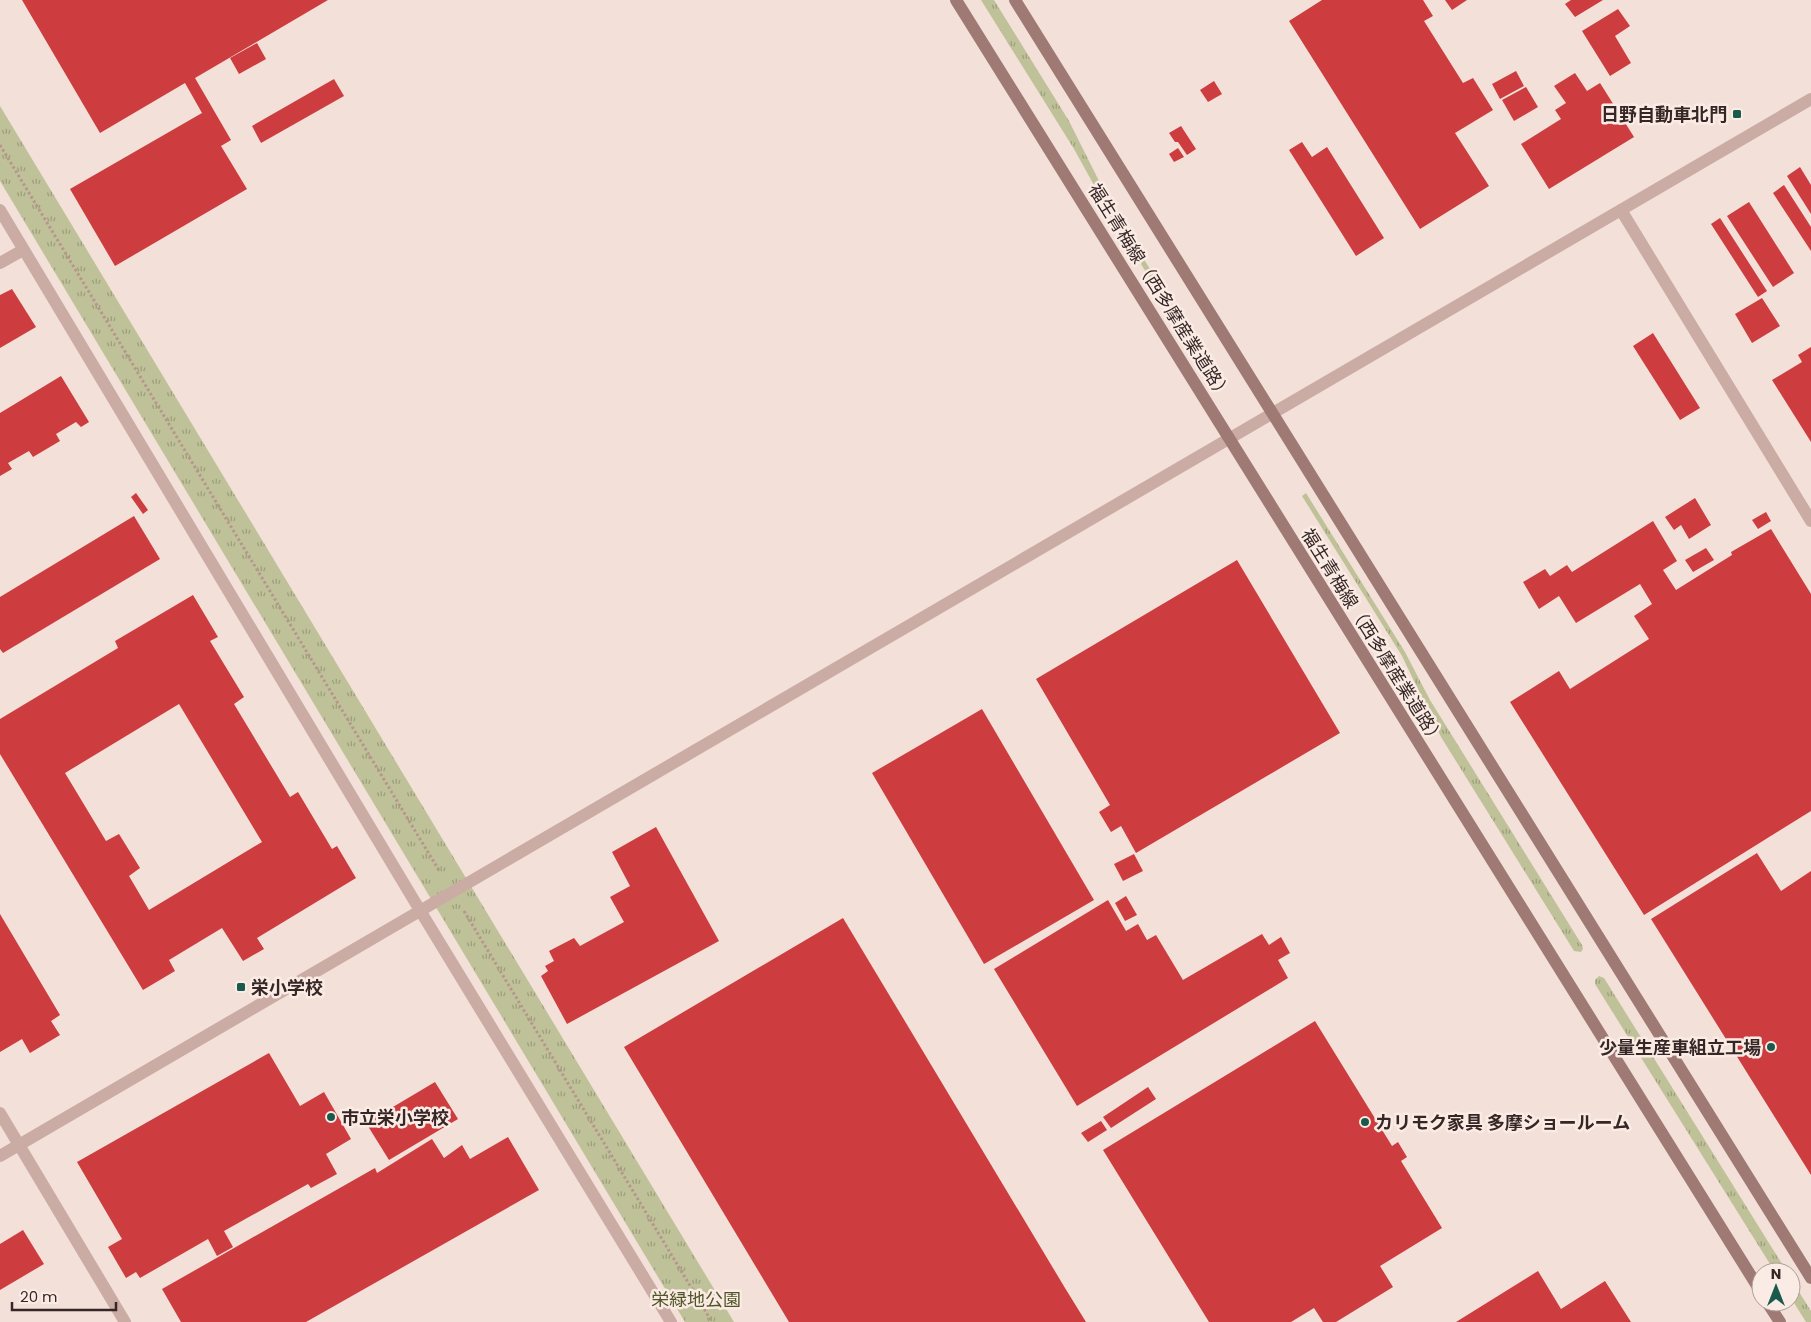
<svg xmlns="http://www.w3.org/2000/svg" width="1811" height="1322" font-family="Poppins,'Noto Sans JP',sans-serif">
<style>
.grass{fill:url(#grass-tufts)}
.building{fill:#cd3c3e;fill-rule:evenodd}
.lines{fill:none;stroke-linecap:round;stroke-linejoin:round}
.path{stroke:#b7958e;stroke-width:3;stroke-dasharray:2.5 2.5;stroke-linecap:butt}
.service{stroke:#cbaca4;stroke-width:12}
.minor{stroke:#cbaca4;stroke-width:12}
.tertiary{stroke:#cbaca4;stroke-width:12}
.secondary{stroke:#9f7a75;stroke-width:12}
.poi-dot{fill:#195a4d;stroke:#faebe5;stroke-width:2}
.labels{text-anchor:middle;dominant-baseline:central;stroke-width:5;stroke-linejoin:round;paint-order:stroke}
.poi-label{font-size:18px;font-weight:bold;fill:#362726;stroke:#faebe5;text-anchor:start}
.street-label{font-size:18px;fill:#362726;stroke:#faebe5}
.park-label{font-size:18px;fill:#515628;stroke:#faebe5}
</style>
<defs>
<pattern id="grass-tufts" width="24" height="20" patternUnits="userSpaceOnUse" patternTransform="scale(1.25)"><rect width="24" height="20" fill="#bfc298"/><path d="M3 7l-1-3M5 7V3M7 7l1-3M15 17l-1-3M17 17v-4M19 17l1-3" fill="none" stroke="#9c9e7c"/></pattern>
</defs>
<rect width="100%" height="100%" fill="#f3e0d8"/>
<g class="grass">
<polygon points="981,0 994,0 1069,121 1114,211 1202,353 1198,356 1110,214 1074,149"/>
<polygon points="0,106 734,1322 685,1322 0,181"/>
<polygon points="1306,493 1405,652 1430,700 1582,945 1583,949 1581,952 1574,951 1441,737 1402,656 1302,496"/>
<polygon points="1599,976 1604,978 1787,1272 1775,1272 1595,984 1595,980"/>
<polygon points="1791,1279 1811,1311 1811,1322 1806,1322 1791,1298"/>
</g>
<g class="building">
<polygon points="22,0 328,0 195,78 231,140 221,146 247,189 115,266 70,189 202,113 185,83 100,133"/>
<polygon points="1322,0 1423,0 1433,16 1424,21 1463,83 1473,78 1493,110 1455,133 1489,186 1420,229 1289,21"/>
<polygon points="1445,0 1467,0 1452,10"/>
<polygon points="1571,0 1603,0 1575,17 1565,4"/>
<polygon points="1618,9 1630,26 1615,36 1631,63 1610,76 1582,31"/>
<polygon points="257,43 266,59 239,74 230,58"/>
<polygon points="1516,71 1524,86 1500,99 1492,84"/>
<polygon points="1575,73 1587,91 1600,83 1634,137 1549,189 1521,144 1561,119 1555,110 1566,103 1554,86"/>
<polygon points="334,79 344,96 261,143 252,126"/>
<polygon points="1214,81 1222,94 1208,102 1200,90"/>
<polygon points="1526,87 1538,107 1514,121 1502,100"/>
<polygon points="1181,126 1196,149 1187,155 1178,142 1175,142 1169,133"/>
<polygon points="1302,142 1312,157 1327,147 1384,238 1356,256 1289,150"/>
<polygon points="1178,148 1184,157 1174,162 1169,154"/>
<polygon points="1800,167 1811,185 1811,214 1787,176"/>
<polygon points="1784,185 1811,227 1811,251 1773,193"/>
<polygon points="1749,202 1794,273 1773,287 1727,216"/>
<polygon points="1720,218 1767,291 1758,297 1711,224"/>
<polygon points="12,289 36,327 0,348 0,295"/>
<polygon points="1762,298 1780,326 1752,343 1735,314"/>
<polygon points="1653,333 1700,408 1680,420 1633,346"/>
<polygon points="1811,347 1811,442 1772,380 1802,362 1798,355"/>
<polygon points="61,376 89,422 81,427 76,422 56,434 60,441 33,457 29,451 8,463 12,469 0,476 0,413"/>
<polygon points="136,493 148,510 143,514 131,497"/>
<polygon points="1695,498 1711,525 1689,539 1681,525 1674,530 1665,517"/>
<polygon points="1766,512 1771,521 1758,529 1752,520"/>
<polygon points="134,516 160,559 3,653 0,649 0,597"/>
<polygon points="1653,521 1677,561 1663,570 1676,590 1732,555 1731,552 1771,529 1811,594 1811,811 1644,915 1510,702 1559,671 1570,689 1649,639 1634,616 1652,604 1640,584 1576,623 1559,596 1539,609 1523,582 1545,569 1550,576 1567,565 1572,572"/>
<polygon points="1706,548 1714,560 1693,572 1685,560"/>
<polygon points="1237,560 1340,733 1136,853 1121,826 1111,832 1099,812 1110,805 1036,679"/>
<path d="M 193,595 L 218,637 L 210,641 L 244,697 L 234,704 L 290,797 L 298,792 L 332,849 L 337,846 L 356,878 L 257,938 L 264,949 L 243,961 L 222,928 L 169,960 L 175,971 L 143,990 L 0,754 L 0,719 L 118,648 L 115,641 ZM 179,704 L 262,842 L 149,910 L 129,876 L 140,868 L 119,834 L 106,841 L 65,773 Z"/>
<polygon points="982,709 1094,900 984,964 872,773"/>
<polygon points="656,827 719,941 567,1024 541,976 548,971 545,966 554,961 549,951 574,938 580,946 624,922 610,897 630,886 612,852"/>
<polygon points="1757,853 1781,891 1811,871 1811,1175 1651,919"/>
<polygon points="1134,854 1143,871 1123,881 1114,864"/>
<polygon points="1126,896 1137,915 1125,921 1115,903"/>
<polygon points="1108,900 1126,931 1138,924 1147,940 1156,935 1183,980 1262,934 1269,945 1281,937 1290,953 1278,960 1288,978 1077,1106 994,969"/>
<polygon points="0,914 60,1015 51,1021 60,1035 30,1053 22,1039 0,1052"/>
<polygon points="843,918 1065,1288 1086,1322 789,1322 624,1047"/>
<polygon points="1315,1021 1392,1146 1398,1142 1407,1157 1401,1161 1442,1228 1380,1266 1393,1287 1336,1322 1323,1322 1314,1308 1291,1322 1209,1322 1103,1150"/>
<polygon points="269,1053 300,1106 324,1092 351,1139 326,1154 337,1174 311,1188 308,1184 224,1231 233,1247 217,1256 208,1239 140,1278 136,1272 126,1278 108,1247 122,1239 77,1162"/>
<polygon points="435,1082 458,1119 389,1160 366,1123"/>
<polygon points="1148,1087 1156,1099 1111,1128 1103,1117"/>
<polygon points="1101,1121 1107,1130 1088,1142 1081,1133"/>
<polygon points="508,1137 539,1190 306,1322 181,1322 162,1289 375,1168 377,1173 432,1139 444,1158 462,1145 470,1159"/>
<polygon points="23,1230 44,1264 0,1290 0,1244"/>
<polygon points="1538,1271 1561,1309 1605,1281 1631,1322 1456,1322"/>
</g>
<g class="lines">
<g class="path">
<polyline points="0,145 440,872"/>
<polyline points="464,911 712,1322"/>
</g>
<polyline class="service" points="1621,210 1811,521"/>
<g class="minor">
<polyline points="0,210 421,912 671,1322"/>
<polyline points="0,263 23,250"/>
<polyline points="0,1113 125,1322"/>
</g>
<polyline class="tertiary" points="0,1156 1811,99"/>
<g class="secondary">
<polyline points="956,0 1761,1292"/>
<polyline points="1015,0 1811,1278"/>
<polyline points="1767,1302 1780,1322"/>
</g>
</g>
<g class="poi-dot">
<rect x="1732" y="109" width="10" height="10" rx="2.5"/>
<rect x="236" y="982" width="10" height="10" rx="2.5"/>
<circle cx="1771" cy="1047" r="5"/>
<circle cx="331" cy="1117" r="5"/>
<circle cx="1365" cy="1122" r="5"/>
</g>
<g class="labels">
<g class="poi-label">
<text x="1727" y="114" text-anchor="end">日野自動車北門</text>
<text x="251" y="987">栄小学校</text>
<text x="1761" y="1047" text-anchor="end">少量生産車組立工場</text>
<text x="341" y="1117">市立栄小学校</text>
<text x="1375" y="1122">カリモク家具 多摩ショールーム</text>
</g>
<g class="street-label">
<text transform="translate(1160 292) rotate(58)">福生青梅線（西多摩産業道路）</text>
<text transform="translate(1373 637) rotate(58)">福生青梅線（西多摩産業道路）</text>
</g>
<g class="park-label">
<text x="696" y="1299">栄緑地公園</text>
</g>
</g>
<g transform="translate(1776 1287)"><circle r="24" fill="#faebe5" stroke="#ac9d99"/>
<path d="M0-4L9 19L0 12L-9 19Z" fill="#195a4d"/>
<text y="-8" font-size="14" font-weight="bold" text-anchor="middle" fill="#362726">N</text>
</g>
<path d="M12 1302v8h104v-8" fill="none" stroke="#362726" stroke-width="2.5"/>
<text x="20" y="1302" font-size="15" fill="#362726" stroke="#faebe5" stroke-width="4" paint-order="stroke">20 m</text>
</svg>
